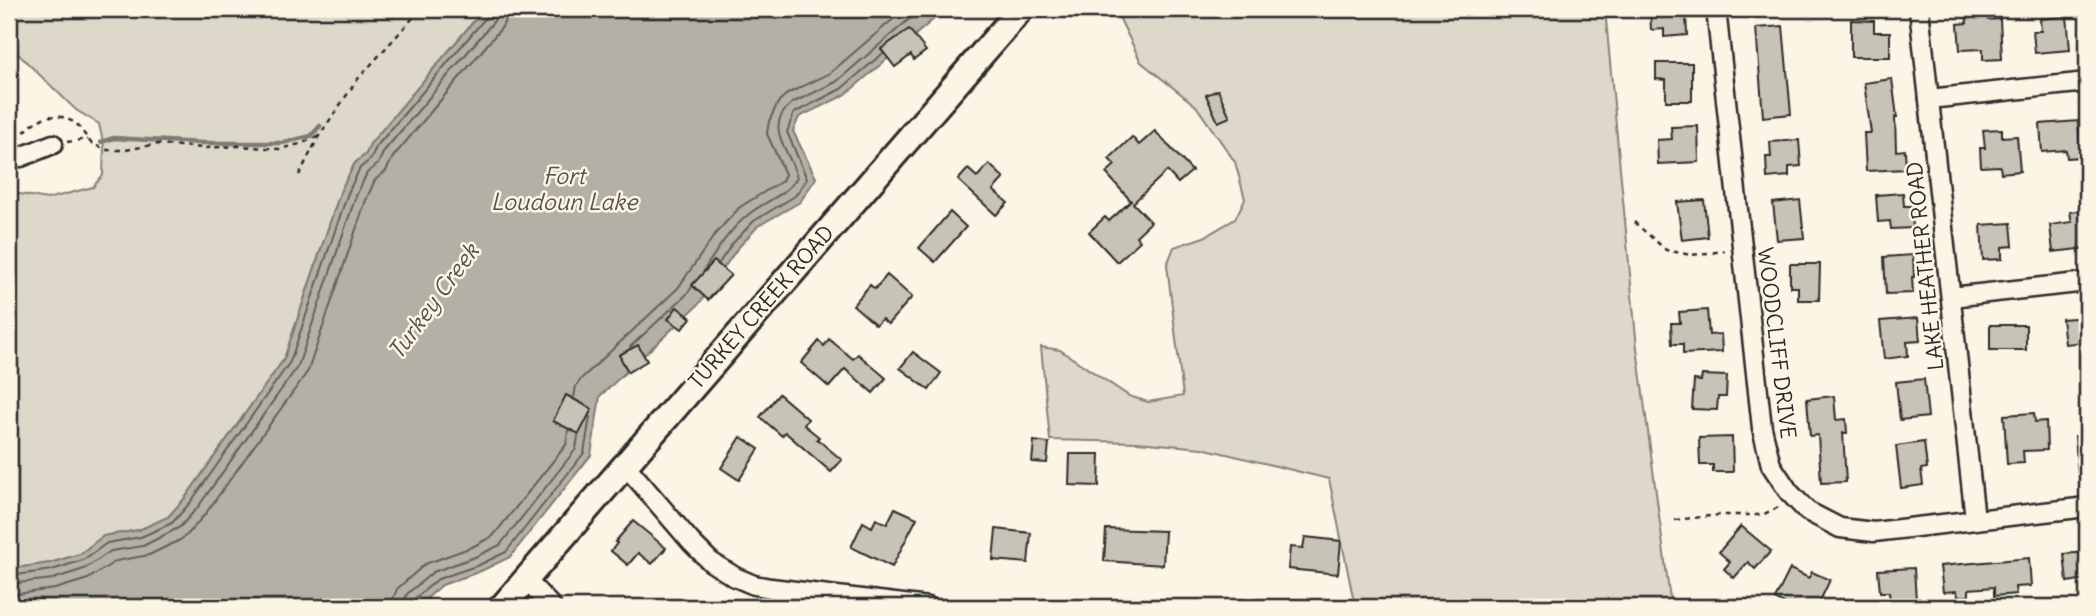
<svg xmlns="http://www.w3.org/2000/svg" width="2096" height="616" font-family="Delius,sans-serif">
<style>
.green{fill:#ded8ca;stroke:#84827a;stroke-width:2}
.water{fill:#b4b0a5;stroke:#7d7b74;stroke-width:2}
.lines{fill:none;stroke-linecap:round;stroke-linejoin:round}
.shore{stroke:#62605c;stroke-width:2}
.stream{stroke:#7d7b74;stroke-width:4.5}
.building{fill:#c8c3b7;stroke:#2b2b2b;stroke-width:2}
.street-casing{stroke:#2b2b2b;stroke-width:23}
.secondary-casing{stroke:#2b2b2b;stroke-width:30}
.path{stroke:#2b2b2b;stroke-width:2.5;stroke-dasharray:5 5;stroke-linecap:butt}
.street{stroke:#fcf5e5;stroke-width:18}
.secondary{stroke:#fcf5e5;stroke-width:24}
.labels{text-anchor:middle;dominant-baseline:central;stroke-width:5;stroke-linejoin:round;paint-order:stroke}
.street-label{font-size:21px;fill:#2b2b2b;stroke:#fcf5e5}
.water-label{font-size:23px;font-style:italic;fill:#545350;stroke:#fcf5e5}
</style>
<rect width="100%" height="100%" fill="#fcf5e5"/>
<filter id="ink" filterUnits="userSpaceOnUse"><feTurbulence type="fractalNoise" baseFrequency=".0143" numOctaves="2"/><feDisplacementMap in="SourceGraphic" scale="14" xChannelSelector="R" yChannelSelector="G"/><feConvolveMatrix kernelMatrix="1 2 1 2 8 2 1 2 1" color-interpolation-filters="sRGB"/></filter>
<g filter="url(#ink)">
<g class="green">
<polygon points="9,9 484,9 370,144 366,154 355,163 341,190 284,359 185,498 168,517 139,530 104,536 80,554 50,563 9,569 9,192 47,199 93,187 103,175 104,146 99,124 76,110 12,48 9,34"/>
<polygon points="1115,9 1605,9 1637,348 1671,607 1355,607 1329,479 1202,448 1137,442 1050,440 1041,347 1060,350 1129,396 1148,402 1183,396 1167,265 1174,247 1204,237 1235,219 1245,199 1235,162 1196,106 1141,62"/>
</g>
<polygon class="water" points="484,9 942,9 942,12 845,95 799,117 793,131 816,178 800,202 758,226 737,249 698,305 600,396 591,455 510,557 481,571 442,585 417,607 9,607 9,569 50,563 80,554 103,536 139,530 168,517 185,498 284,359 341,190 355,163 366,154 370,144"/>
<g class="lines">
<g class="shore">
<polyline points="719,263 732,244 754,221 795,196 807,179 787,132 794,113 841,89 882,54"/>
<path d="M 704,270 C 717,250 730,229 749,214 C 766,200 784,197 797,178 C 792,152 761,128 792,103 L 836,82 L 921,9"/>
<polyline points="630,347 686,295 692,287"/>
<polyline points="574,397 576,386 582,378 678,288 716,233 740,207 782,181 785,174 767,134 769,121 779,101 787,94 830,73 905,9"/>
<polyline points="9,576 52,570 83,560 107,543 141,537 172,523 190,503 290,362 348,193 360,168 371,159 376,147 487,16 488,9"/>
<polyline points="9,584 53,579 84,569 111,551 143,546 180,527 198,507 298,366 356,196 367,173 378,164 384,151 494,21 497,9"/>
<polyline points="9,595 55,589 88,579 116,561 149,555 180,540 188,534 206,513 308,371 366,200 375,180 386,171 393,157 502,27 507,17 508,9"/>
<polyline points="392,607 393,599 397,589 425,564 472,547 493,536 566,445 568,431"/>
<polyline points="402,607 407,594 433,572 475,557 500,545 576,449 578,436"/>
<polyline points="411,607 413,600 438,579 479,565 506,552 584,453 590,417"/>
</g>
<polyline class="stream" points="101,142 114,138 201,143 282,143 311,136 320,126"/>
</g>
<g class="building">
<polygon points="1650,9 1677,9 1678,15 1686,15 1687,35 1664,37 1664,29 1651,30"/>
<polygon points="1987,11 1988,20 2000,19 2002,59 1983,60 1983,49 1960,50 1958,24 1967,23 1966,12"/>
<polygon points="2067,16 2070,50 2035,53 2033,31 2041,31 2040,19"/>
<polygon points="1851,20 1874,21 1874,32 1890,32 1890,57 1851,57"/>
<polygon points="1783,26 1791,114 1763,117 1756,28"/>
<polygon points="909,29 926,51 914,60 911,55 895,67 881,49"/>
<polygon points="1656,63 1692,63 1692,101 1666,101 1666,80 1656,79"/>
<polygon points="1892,79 1897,117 1895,117 1896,151 1905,150 1906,169 1866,171 1864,133 1871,133 1864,83"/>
<polygon points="1218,90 1230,117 1218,122 1206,95"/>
<polygon points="2078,121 2081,157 2067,158 2066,150 2042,152 2040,124"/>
<polygon points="1698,126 1699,162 1658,164 1657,140 1672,139 1671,127"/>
<polygon points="2002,129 2002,137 2017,136 2020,171 2001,173 2000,166 1981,167 1980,148 1985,148 1983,130"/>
<polygon points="1155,131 1192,171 1178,183 1167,171 1133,203 1151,222 1136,236 1140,241 1117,262 1089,232 1105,217 1109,221 1131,201 1106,173 1115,165 1109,159 1132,137 1139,145"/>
<polygon points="1799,140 1801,166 1789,167 1789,176 1767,178 1766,157 1771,157 1770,142"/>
<polygon points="989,164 1004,178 993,190 1008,203 996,215 958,180 968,169 977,177"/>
<polygon points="1903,193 1904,206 1911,206 1913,228 1891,229 1890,221 1878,222 1876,195"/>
<polygon points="1704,200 1708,237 1682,240 1677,202"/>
<polygon points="1800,200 1804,238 1777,240 1773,203"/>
<polygon points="2086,210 2087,248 2053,252 2050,225 2072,222 2070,212"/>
<polygon points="950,212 966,227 935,262 919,248"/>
<polygon points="2011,223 2013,246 2002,247 2002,259 1983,260 1981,225"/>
<polygon points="1913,255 1914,277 1912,277 1913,293 1886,294 1884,257"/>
<polygon points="714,261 731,275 708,300 692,285"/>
<polygon points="1790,264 1820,264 1819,300 1798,300 1798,287 1790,287"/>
<polygon points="887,275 912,297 888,324 882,319 876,325 853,305 870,285 875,289"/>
<polygon points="677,307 691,318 682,329 668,319"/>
<polygon points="1707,310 1709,335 1721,334 1722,352 1683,354 1683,344 1672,344 1671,323 1680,323 1679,312"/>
<polygon points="2087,317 2087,342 2065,344 2062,319"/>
<polygon points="1918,318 1920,341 1907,342 1908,356 1884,359 1880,321"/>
<rect x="1990" y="325" width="36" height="25"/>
<polygon points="829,339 853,359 858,354 886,378 873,393 845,369 829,387 801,363 819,341 824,346"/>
<polygon points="638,345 647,361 628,372 619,355"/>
<polygon points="913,352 941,373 929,390 900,368"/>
<polygon points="1702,375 1727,376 1726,397 1718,397 1717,410 1692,409 1694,380 1701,381"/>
<polygon points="1924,379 1928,417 1900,420 1896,382"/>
<polygon points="779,394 808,419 804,425 819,437 817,439 842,460 831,472 785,432 782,436 760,417"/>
<polygon points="566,395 592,409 579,434 553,421"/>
<polygon points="1834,396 1836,420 1846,419 1847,433 1843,433 1846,482 1821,483 1818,435 1810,436 1807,399"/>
<polygon points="2034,413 2035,422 2046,421 2047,450 2023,451 2024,463 2007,464 2004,415"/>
<polygon points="2075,436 2087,436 2087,474 2078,474"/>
<polygon points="741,437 759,449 739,480 721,468"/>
<polygon points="1732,437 1733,472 1713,472 1713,465 1700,465 1699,438"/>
<polygon points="1034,441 1049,443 1047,463 1032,462"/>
<polygon points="1924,442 1927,468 1921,469 1923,485 1901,488 1896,446"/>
<polygon points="1070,454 1100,454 1099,486 1069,485"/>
<polygon points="895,508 917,518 892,567 851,547 863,522 872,527 876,519 887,524"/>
<polygon points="633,521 666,548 652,564 638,553 628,565 611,551 617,543 615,542"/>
<polygon points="1741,526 1771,551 1755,569 1748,562 1734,578 1724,569 1730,562 1719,552"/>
<polygon points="996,529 1031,533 1028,563 993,560"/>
<polygon points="1106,529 1165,531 1163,565 1104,561"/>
<polygon points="1305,537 1341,541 1338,574 1288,569 1290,547 1303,548"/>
<polygon points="2087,552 2087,579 2067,582 2064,554"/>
<polygon points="2029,558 2031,586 2015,587 2016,594 1994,596 1994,587 1969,589 1969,596 1958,597 1957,591 1943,592 1940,566"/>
<polygon points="1914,568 1916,601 1890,603 1889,592 1880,592 1878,570"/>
<polygon points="1790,569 1809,578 1812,572 1830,580 1817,607 1783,607 1784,604 1775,599"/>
</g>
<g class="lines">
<g class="street-casing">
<g id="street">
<polyline points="1716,9 1762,428 1771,465 1789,492 1807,511 1840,528 1874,532 2087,507"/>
<polyline points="1919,9 1975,519"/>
<polyline points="1929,99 2087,82"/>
<polyline points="9,158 21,157 53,144"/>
<polyline points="1951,297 2087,282"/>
<polyline points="626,466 691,542 711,562 735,577 754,585 771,588 928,607"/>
<polyline points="526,580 552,607"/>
</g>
</g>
<g class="secondary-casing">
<path id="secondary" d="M 502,607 C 675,407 847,207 1021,9"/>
</g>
<g class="path">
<polyline points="17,139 34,123 47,116 62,117 76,123 91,143 106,150 126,150 157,144 204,148 239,146 280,149 300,144 319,136"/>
<polyline points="67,142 88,139"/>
<polyline points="299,175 319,136 357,80 421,9"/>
<polyline points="1634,222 1666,250 1691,255 1725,251"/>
<polyline points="1675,520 1719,515 1762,515 1779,507"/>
</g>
<use href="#street" class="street"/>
<use href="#secondary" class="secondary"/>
</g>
</g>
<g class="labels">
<g class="street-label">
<text transform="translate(1925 266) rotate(-96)">LAKE HEATHER ROAD</text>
<text transform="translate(761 307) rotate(-49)">TURKEY CREEK ROAD</text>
<text transform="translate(1777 343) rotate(83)">WOODCLIFF DRIVE</text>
</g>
<g class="water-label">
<text x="564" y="175">Fort<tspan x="564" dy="26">Loudoun Lake</tspan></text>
<text transform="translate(433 301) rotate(-54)">Turkey Creek</text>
</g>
</g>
<rect width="2096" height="616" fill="none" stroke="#fcf5e5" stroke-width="35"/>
<rect x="18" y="18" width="2061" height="581" fill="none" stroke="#2b2b2b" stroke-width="2.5" filter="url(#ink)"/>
</svg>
